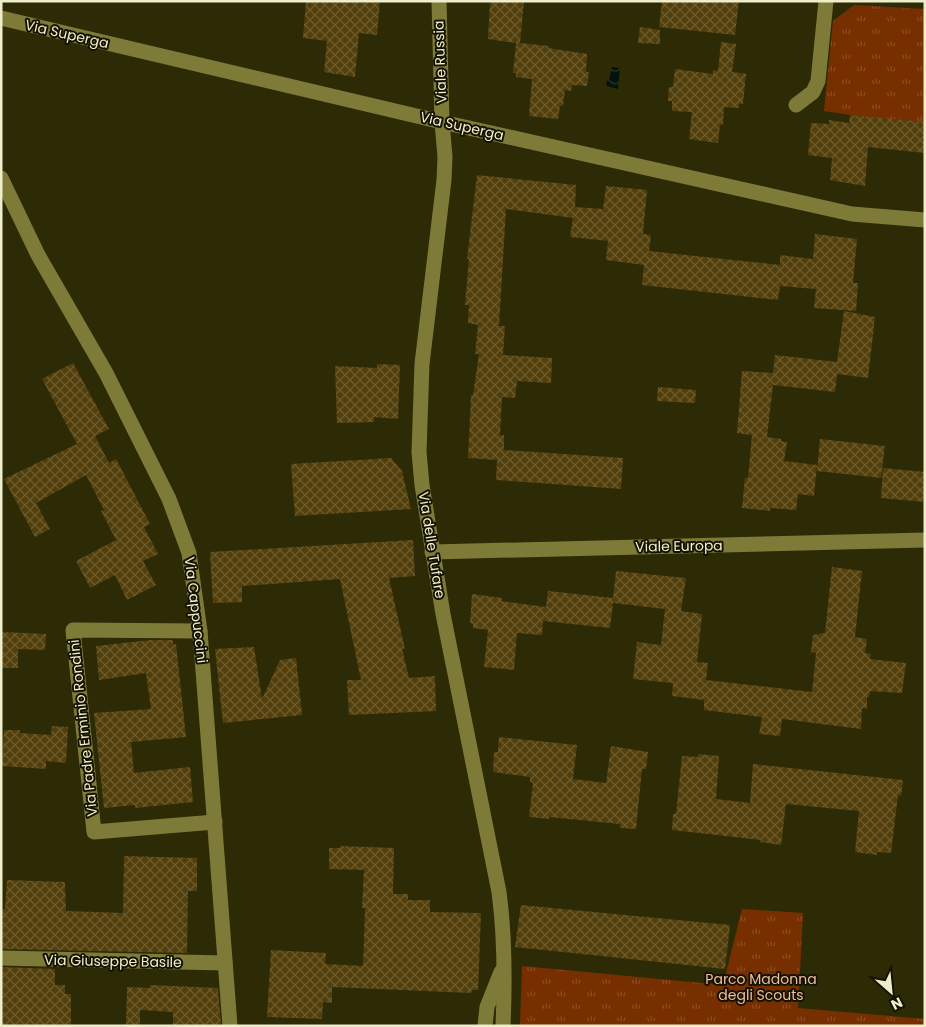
<svg xmlns="http://www.w3.org/2000/svg" width="926" height="1027" font-family="Poppins,sans-serif">
<style>
.park{fill:url(#park-tufts)}
.water{fill:url(#water-waves)}
.building{fill:url(#building-cross-hatch)}
.lines{fill:none;stroke-linecap:round;stroke-linejoin:round}
.minor{stroke:#7e7a37;stroke-width:15}
.labels{text-anchor:middle;dominant-baseline:central;stroke-width:4;stroke-linejoin:round;paint-order:stroke}
.street-label{font-size:14px;fill:#efeecc;stroke:#151300}
.park-label{font-size:14px;fill:#efbba2;stroke:#151300}
</style>
<defs>
<pattern id="park-tufts" width="24" height="20" patternUnits="userSpaceOnUse" patternTransform="scale(1.25)"><rect width="24" height="20" fill="#772f00"/><path d="M3 7l-1-3M5 7V3M7 7l1-3M15 17l-1-3M17 17v-4M19 17l1-3" fill="none" stroke="#8b4d24"/></pattern>
<pattern id="water-waves" width="16" height="10" patternUnits="userSpaceOnUse" patternTransform="scale(1.25)"><rect width="16" height="10" fill="#03130c"/><path d="M0 5q4-4 8 0t8 0" fill="none" stroke="#28362e"/></pattern>
<pattern id="building-cross-hatch" width="8" height="8" patternUnits="userSpaceOnUse" patternTransform="scale(1.25)"><rect width="8" height="8" fill="#533f0b"/><path d="M0 0l8 8M0 8l8-8" fill="none" stroke="#6c5b2d"/></pattern>
</defs>
<rect width="100%" height="100%" fill="#2d2b06"/>
<g class="park">
<polygon points="854,5 925,9 925,126 824,111 833,21"/>
<polygon points="742,909 803,913 798,1008 925,1019 925,1026 520,1026 522,966 723,985"/>
</g>
<polygon class="water" points="612,67 620,68 618,89 607,86 606,82 609,80"/>
<g class="building">
<polygon points="306,1 352,1 365,3 366,1 380,1 377,35 359,33 355,77 324,72 327,41 303,38"/>
<polygon points="490,1 524,1 520,43 549,46 548,48 587,54 586,72 589,72 587,86 572,85 571,91 565,90 563,106 560,106 558,119 529,116 532,79 516,77 516,73 513,73 516,43 488,39"/>
<polygon points="662,1 739,1 735,35 659,27"/>
<polygon points="640,27 660,30 660,44 638,43"/>
<polygon points="721,42 736,44 732,72 746,74 743,104 739,104 739,108 724,107 723,125 720,125 718,143 689,139 692,112 672,111 672,101 668,101 669,87 673,87 675,69 713,74 713,70 718,71"/>
<polygon points="850,115 925,122 925,153 868,147 865,186 830,180 832,158 808,155 811,123 829,124 829,120 849,123"/>
<polygon points="477,175 576,185 575,209 575,207 603,209 606,186 647,190 643,234 651,235 649,251 780,265 780,255 813,259 815,234 857,239 853,283 858,283 856,311 814,308 816,289 780,286 778,300 642,285 644,265 606,260 608,241 570,237 573,218 506,209 499,326 505,326 503,355 552,358 551,383 517,381 515,398 502,397 500,435 504,435 504,450 623,458 621,489 496,480 497,460 468,458 471,396 473,395 479,354 475,354 478,325 468,323 469,305 465,305 469,259 467,259"/>
<polygon points="844,311 875,317 868,378 837,374 835,392 773,385 767,437 781,439 781,441 787,442 784,461 817,465 814,496 798,494 796,510 770,508 770,511 742,508 745,478 748,478 752,435 737,433 742,371 773,373 775,355 837,362"/>
<polygon points="73,363 109,429 95,436 109,463 116,459 150,524 144,527 158,554 143,561 156,585 127,600 115,575 90,588 76,561 116,540 101,511 104,510 86,475 36,503 50,529 35,537 4,479 77,444 42,379"/>
<polygon points="377,364 400,365 398,419 374,417 374,422 337,423 335,366 377,368"/>
<polygon points="658,387 696,390 695,403 657,401"/>
<polygon points="820,439 885,446 881,478 817,471"/>
<polygon points="391,458 402,471 411,509 295,516 291,464"/>
<polygon points="883,468 925,472 925,502 881,498"/>
<polygon points="413,540 415,576 389,578 405,649 402,649 409,678 435,676 436,711 349,715 347,680 361,680 340,579 242,586 242,602 213,603 210,552"/>
<polygon points="832,567 862,571 855,637 867,639 865,653 871,654 870,659 906,663 902,693 870,691 869,697 867,697 867,709 862,708 861,729 782,719 780,736 759,734 762,717 704,710 704,700 672,696 673,683 633,679 637,642 661,645 665,609 613,603 610,628 543,621 542,635 517,633 514,670 484,667 488,630 473,628 473,624 470,623 472,594 502,598 501,601 546,607 548,591 613,598 616,571 686,578 681,611 702,614 697,662 708,663 706,680 812,692 816,653 811,652 813,635 825,633"/>
<polygon points="1,632 46,634 45,650 18,649 18,668 1,668"/>
<polygon points="151,640 173,640 173,645 176,644 186,737 131,742 134,773 190,767 193,802 135,808 135,805 104,808 94,713 151,709 146,673 99,680 96,646"/>
<polygon points="254,647 262,699 280,660 296,658 302,715 223,723 215,649"/>
<polygon points="52,726 68,727 66,763 46,761 46,769 2,766 4,730 20,730 20,733 51,735"/>
<polygon points="499,737 577,745 573,779 606,783 611,746 648,752 646,769 642,769 636,829 620,828 620,824 549,817 549,819 529,817 533,783 530,782 530,777 493,772 494,752 498,752"/>
<polygon points="698,754 719,756 716,799 750,803 753,764 903,780 901,796 898,795 891,853 877,852 877,855 855,852 859,811 786,804 781,845 760,842 761,840 672,830 673,814 676,814 682,756 698,757"/>
<polygon points="340,846 394,848 393,894 408,894 408,900 430,900 430,912 481,913 478,990 472,990 471,993 332,987 332,1003 323,1002 322,1019 267,1017 271,950 326,953 325,964 363,966 365,908 362,908 364,870 329,869 329,848 340,848"/>
<polygon points="124,856 197,858 197,891 188,891 187,953 2,949 1,909 5,909 7,880 65,882 66,911 123,913"/>
<polygon points="521,905 730,925 725,969 515,947"/>
<polygon points="2,967 55,969 55,985 65,985 65,994 71,994 71,1026 1,1026"/>
<polygon points="150,985 218,988 221,1026 173,1026 173,1012 140,1010 140,1026 126,1026 127,987 150,988"/>
</g>
<g class="lines">
<g class="minor">
<path d="M 439,1 L 442,122 L 445,157 L 444,180 L 422,364 L 419,452 L 422,485 L 443,614 L 499,892 C 505,937 505,981 503,1026"/>
<polyline points="1,18 442,122 852,214 925,220"/>
<polyline points="796,105 813,92 818,81 826,1"/>
<polyline points="1,178 38,255 106,373 169,499 189,553 200,631 230,1026"/>
<polyline points="432,552 925,540"/>
<polyline points="200,631 73,630 94,832 215,822"/>
<polyline points="1,958 225,963"/>
<polyline points="485,1026 487,1007 501,972"/>
</g>
</g>
<g class="labels">
<g class="street-label">
<text transform="translate(67 34) rotate(13)">Via Superga</text>
<text transform="translate(440 62) rotate(-92)">Viale Russia</text>
<text transform="translate(462 126) rotate(13)">Via Superga</text>
<text transform="translate(432 545) rotate(81)">Via delle Tufare</text>
<text transform="translate(679 546) rotate(-1)">Viale Europa</text>
<text transform="translate(196 610) rotate(83)">Via Cappuccini</text>
<text transform="translate(83 728) rotate(-96)">Via Padre Erminio Rondini</text>
<text transform="translate(113 961) rotate(1)">Via Giuseppe Basile</text>
</g>
<g class="park-label">
<text x="761" y="979">Parco Madonna<tspan x="761" dy="16">degli Scouts</tspan></text>
</g>
</g>
<rect width="926" height="1027" fill="none" stroke="#efeecc" stroke-width="5"/>
<g transform="translate(891 992) rotate(153)" stroke="#151300" stroke-width="4" paint-order="stroke">
<path d="M0-4L9 19L0 12L-9 19Z" fill="#efeecc"/>
<text y="-8" font-size="14" font-weight="bold" text-anchor="middle" fill="#efeecc">N</text>
</g>
</svg>
